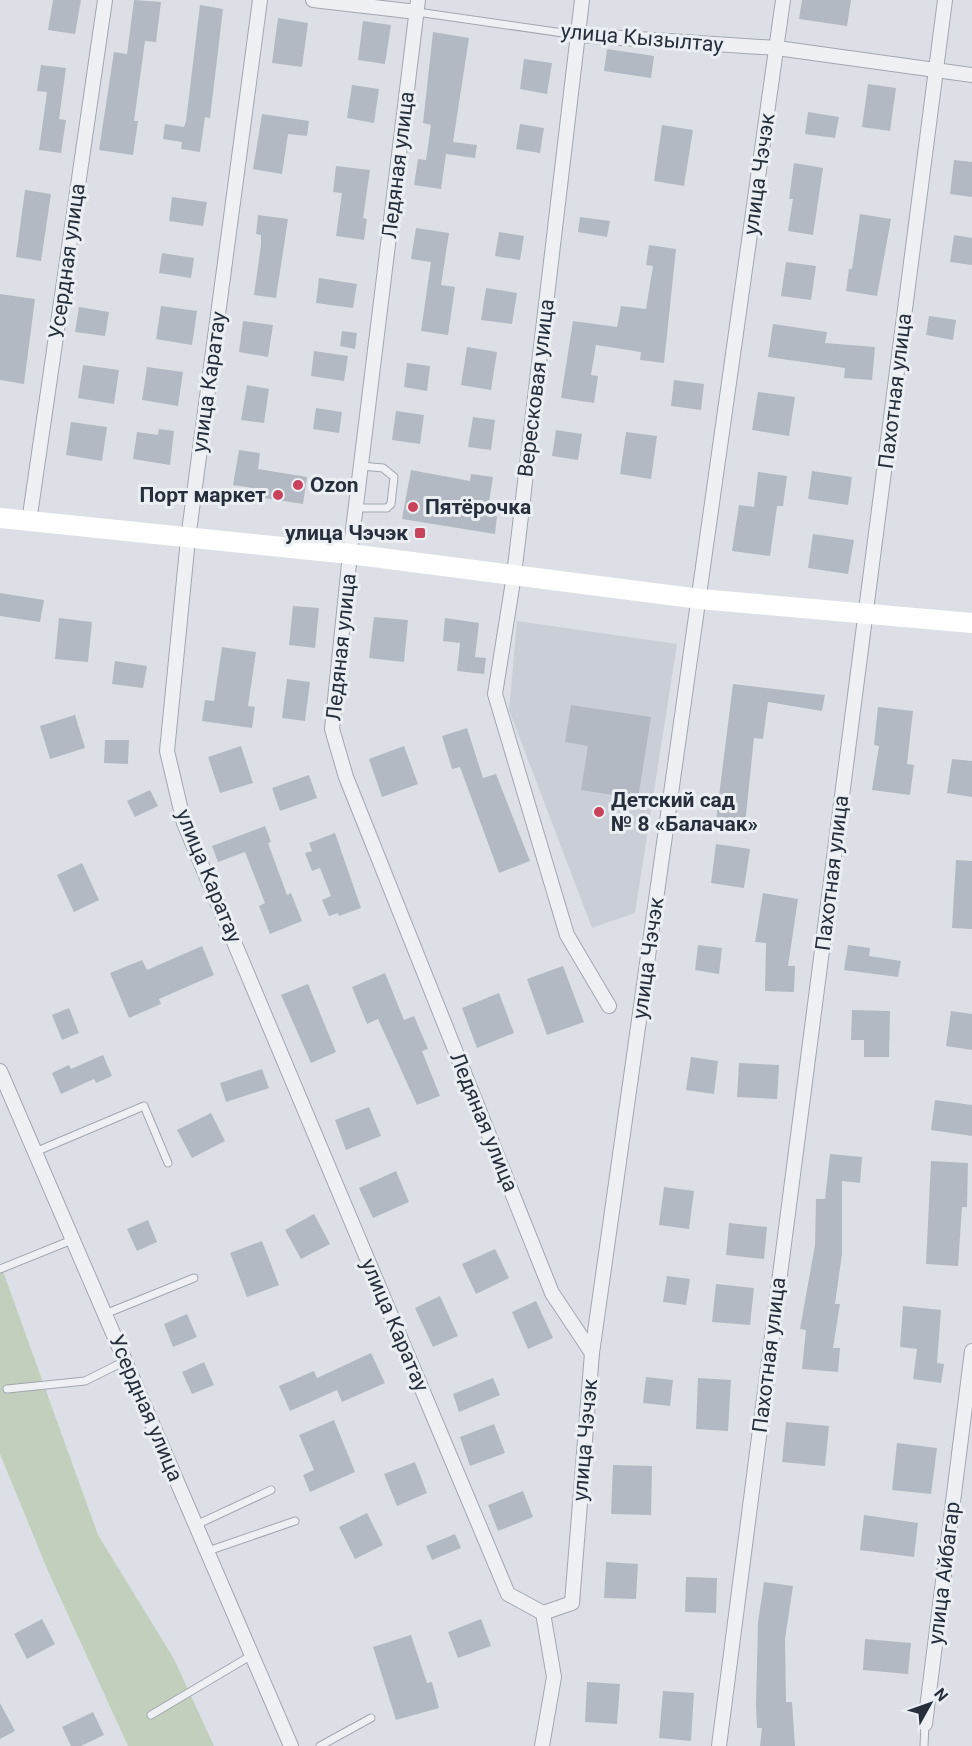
<svg xmlns="http://www.w3.org/2000/svg" width="972" height="1746" font-family="Roboto,sans-serif">
<style>
.built{fill:#cacfd7}
.green{fill:#c2cfbd}
.building{fill:#b3b9c2}
.lines{fill:none;stroke-linecap:round;stroke-linejoin:round}
.lane-casing{stroke:#a2a7af;stroke-width:9}
.street-casing{stroke:#a2a7af;stroke-width:16}
.lane{stroke:#eef0f4;stroke-width:7}
.street{stroke:#eef0f4;stroke-width:14}
.secondary{stroke:#fff;stroke-width:20}
.poi-dot{fill:#c9425b;stroke:#ebeff3;stroke-width:2}
.labels{text-anchor:middle;dominant-baseline:central;stroke-width:6;stroke-linejoin:round;paint-order:stroke}
.street-label{font-size:21px;fill:#262f3b;stroke:#ebeff3}
.poi-label{font-size:21px;font-weight:bold;fill:#262f3b;stroke:#ebeff3;text-anchor:start}
</style>
<rect width="100%" height="100%" fill="#dce0e6"/>
<polygon class="built" points="517,621 677,644 635,913 592,928 509,710"/>
<polygon class="green" points="0,1263 98,1535 174,1659 214,1746 128,1746 48,1571 0,1454"/>
<g class="building">
<polygon points="53,0 81,0 75,34 48,30"/>
<polygon points="134,0 161,2 156,42 145,41 134,121 138,121 133,155 99,150 114,52 127,54"/>
<polygon points="802,0 851,0 847,26 799,19"/>
<polygon points="200,5 223,9 210,118 205,117 200,152 181,149 182,142 163,139 165,124 184,127 186,121"/>
<polygon points="278,18 308,23 302,67 272,63"/>
<polygon points="363,21 391,25 385,64 358,60"/>
<polygon points="433,32 469,38 453,142 477,145 475,158 446,154 441,189 414,185 418,159 426,160 431,125 423,123"/>
<polygon points="607,49 654,56 651,78 604,71"/>
<polygon points="524,59 552,63 547,94 520,89"/>
<polygon points="41,65 66,68 59,119 66,120 61,153 39,150 47,92 37,91"/>
<polygon points="868,84 896,88 890,131 862,127"/>
<polygon points="352,85 379,89 374,123 347,118"/>
<polygon points="808,112 839,117 835,138 805,134"/>
<polygon points="262,114 309,121 307,136 288,134 282,174 253,169"/>
<polygon points="520,124 544,128 540,153 516,149"/>
<polygon points="662,125 693,130 684,186 654,181"/>
<polygon points="954,160 972,162 972,197 950,194"/>
<polygon points="794,163 823,168 813,235 788,231 793,199 789,199"/>
<polygon points="336,166 370,170 363,218 367,219 364,240 336,236 342,193 333,192"/>
<polygon points="25,190 51,194 41,261 16,257"/>
<polygon points="172,197 207,202 203,226 169,221"/>
<polygon points="860,214 891,219 877,296 846,291 849,269 852,269"/>
<polygon points="258,215 288,219 276,298 254,295 261,245 261,235 256,234"/>
<polygon points="580,217 610,221 607,237 578,232"/>
<polygon points="416,228 449,233 441,285 455,287 448,335 421,331 431,262 411,259"/>
<polygon points="499,232 524,236 520,260 495,256"/>
<polygon points="954,235 972,238 972,265 950,262"/>
<polygon points="649,245 676,249 664,363 640,360 641,352 596,345 591,375 598,376 594,403 561,398 573,321 617,327 621,306 646,309 653,266 646,265"/>
<polygon points="162,253 194,258 191,278 159,273"/>
<polygon points="786,262 816,266 811,300 781,296"/>
<polygon points="319,278 357,284 353,308 316,303"/>
<polygon points="486,288 517,293 512,324 481,320"/>
<polygon points="0,294 35,299 24,384 0,380"/>
<polygon points="161,306 197,311 192,345 156,339"/>
<polygon points="79,307 109,312 105,336 75,332"/>
<polygon points="929,316 956,320 953,340 926,335"/>
<polygon points="243,321 273,325 268,357 239,352"/>
<polygon points="773,324 827,332 825,343 875,347 872,380 844,378 845,368 768,357"/>
<polygon points="342,331 357,333 355,349 340,346"/>
<polygon points="467,347 497,352 491,390 461,385"/>
<polygon points="314,351 348,356 344,381 311,376"/>
<polygon points="407,363 430,366 427,391 404,387"/>
<polygon points="83,365 119,370 114,404 78,398"/>
<polygon points="147,367 183,372 178,406 142,400"/>
<polygon points="674,380 704,384 701,410 671,406"/>
<polygon points="247,385 269,389 264,423 241,420"/>
<polygon points="758,392 795,397 789,436 752,430"/>
<polygon points="316,408 342,412 339,433 313,429"/>
<polygon points="396,411 424,415 420,444 392,440"/>
<polygon points="473,417 495,420 491,450 468,447"/>
<polygon points="71,422 107,427 102,461 66,455"/>
<polygon points="159,429 174,431 170,465 133,459 137,432 158,435"/>
<polygon points="556,430 582,434 578,460 552,456"/>
<polygon points="626,432 657,436 651,479 620,474"/>
<polygon points="239,450 260,453 258,469 307,477 303,504 264,498 265,490 233,485"/>
<polygon points="411,470 470,481 471,474 493,477 487,515 497,516 495,534 402,519"/>
<polygon points="812,471 852,477 848,505 808,499"/>
<polygon points="758,472 787,476 783,506 777,506 770,556 732,551 739,505 754,507"/>
<polygon points="813,534 854,540 848,574 808,568"/>
<polygon points="0,593 44,600 40,622 0,616"/>
<polygon points="293,606 319,608 315,648 289,645"/>
<polygon points="374,617 408,620 404,662 369,658"/>
<polygon points="59,618 92,622 88,662 55,659"/>
<polygon points="445,618 479,623 475,657 486,658 484,674 457,671 460,643 443,641"/>
<polygon points="222,647 256,652 248,706 255,707 252,728 202,721 205,700 214,701"/>
<polygon points="115,661 147,666 143,688 112,684"/>
<polygon points="287,679 310,682 305,721 282,718"/>
<polygon points="733,684 825,695 822,711 768,702 763,739 754,738 745,824 716,820"/>
<polygon points="571,705 651,717 638,799 581,790 588,746 565,742"/>
<polygon points="878,707 913,711 907,764 914,765 910,795 872,790 879,746 874,745"/>
<polygon points="75,715 85,748 50,759 40,726"/>
<polygon points="467,728 483,778 496,774 530,861 499,873 460,767 452,769 442,736"/>
<polygon points="105,740 129,740 128,764 104,763"/>
<polygon points="241,746 253,783 220,793 208,757"/>
<polygon points="404,746 418,784 382,797 369,759"/>
<polygon points="952,759 972,761 972,797 947,793"/>
<polygon points="309,775 317,798 280,811 272,788"/>
<polygon points="150,790 158,806 135,817 127,801"/>
<polygon points="265,826 271,842 268,843 287,895 291,893 302,921 270,934 259,906 265,903 245,852 218,862 212,846"/>
<polygon points="335,833 361,908 339,916 338,913 329,916 322,900 331,896 320,868 312,871 305,853 312,851 309,843"/>
<polygon points="716,844 750,849 744,888 711,883"/>
<polygon points="956,860 972,861 972,929 952,928"/>
<polygon points="82,863 99,900 74,912 57,875"/>
<polygon points="763,893 798,899 788,966 795,966 794,992 765,991 766,943 755,942"/>
<polygon points="698,945 722,948 719,974 695,970"/>
<polygon points="848,945 870,948 869,956 901,961 898,977 844,970"/>
<polygon points="202,946 214,975 159,999 161,1004 129,1018 110,973 142,960 147,970"/>
<polygon points="563,966 584,1022 547,1035 527,979"/>
<polygon points="385,973 404,1020 414,1016 428,1049 422,1051 440,1096 417,1105 378,1019 367,1024 352,987"/>
<polygon points="308,984 336,1052 311,1063 281,995"/>
<polygon points="499,993 514,1033 477,1048 462,1008"/>
<polygon points="69,1008 79,1033 62,1040 52,1015"/>
<polygon points="852,1010 890,1011 889,1057 864,1057 864,1040 851,1040"/>
<polygon points="951,1011 972,1014 972,1050 946,1046"/>
<polygon points="103,1055 112,1076 96,1083 94,1079 61,1094 52,1073 69,1065 71,1069"/>
<polygon points="691,1057 718,1061 714,1094 686,1090"/>
<polygon points="739,1063 779,1065 777,1099 737,1097"/>
<polygon points="262,1069 269,1088 226,1102 220,1083"/>
<polygon points="935,1100 972,1105 972,1136 931,1130"/>
<polygon points="369,1107 381,1136 346,1150 335,1120"/>
<polygon points="211,1113 225,1141 192,1158 177,1130"/>
<polygon points="830,1154 862,1157 860,1183 842,1181 842,1254 835,1304 840,1304 833,1348 840,1348 838,1372 802,1369 806,1330 800,1329 815,1245 816,1199 825,1199"/>
<polygon points="931,1161 968,1163 967,1207 962,1207 958,1266 926,1264"/>
<polygon points="396,1171 409,1202 373,1218 359,1188"/>
<polygon points="664,1187 694,1191 689,1229 659,1225"/>
<polygon points="314,1214 330,1244 301,1259 285,1230"/>
<polygon points="148,1220 157,1242 137,1251 127,1229"/>
<polygon points="729,1223 767,1227 764,1259 726,1255"/>
<polygon points="262,1241 279,1285 247,1297 230,1253"/>
<polygon points="495,1249 509,1278 476,1294 462,1264"/>
<polygon points="667,1276 690,1279 686,1305 663,1302"/>
<polygon points="716,1284 754,1288 750,1325 712,1322"/>
<polygon points="440,1296 458,1336 433,1347 415,1308"/>
<polygon points="536,1301 553,1338 528,1349 512,1312"/>
<polygon points="903,1306 941,1310 937,1363 944,1364 941,1383 913,1379 917,1349 900,1347"/>
<polygon points="187,1314 197,1337 173,1347 164,1324"/>
<polygon points="371,1353 385,1383 342,1402 337,1390 290,1411 279,1386 314,1371 317,1378"/>
<polygon points="204,1362 214,1385 192,1394 182,1372"/>
<polygon points="646,1377 673,1380 670,1406 643,1403"/>
<polygon points="493,1378 500,1395 459,1412 453,1394"/>
<polygon points="698,1378 731,1380 728,1431 696,1429"/>
<polygon points="334,1420 355,1472 310,1492 303,1475 314,1470 299,1435"/>
<polygon points="786,1422 829,1426 825,1466 782,1462"/>
<polygon points="494,1424 505,1453 470,1466 460,1437"/>
<polygon points="897,1443 937,1448 931,1494 892,1490"/>
<polygon points="415,1462 427,1493 397,1506 384,1474"/>
<polygon points="613,1465 652,1466 651,1515 611,1514"/>
<polygon points="523,1491 533,1517 498,1531 488,1505"/>
<polygon points="367,1513 383,1545 355,1559 339,1527"/>
<polygon points="864,1515 918,1523 914,1557 860,1550"/>
<polygon points="455,1534 461,1548 432,1560 426,1546"/>
<polygon points="606,1562 638,1564 636,1599 604,1598"/>
<polygon points="686,1577 717,1578 716,1613 685,1612"/>
<polygon points="764,1582 793,1586 785,1639 786,1702 792,1702 795,1746 760,1746 762,1728 757,1728 756,1704 758,1622"/>
<polygon points="42,1619 55,1644 27,1659 14,1634"/>
<polygon points="481,1619 491,1646 458,1658 448,1632"/>
<polygon points="411,1635 427,1683 432,1682 439,1708 396,1720 373,1647"/>
<polygon points="865,1639 911,1643 908,1674 863,1670"/>
<polygon points="587,1682 620,1684 617,1724 585,1722"/>
<polygon points="663,1691 694,1693 691,1741 659,1738"/>
<polygon points="0,1703 15,1731 0,1739"/>
<polygon points="93,1712 104,1735 81,1746 71,1746 62,1727"/>
</g>
<g class="lines">
<g class="lane-casing">
<g id="lane">
<polyline points="417,12 577,35"/>
<polyline points="356,508 387,508 391,504 394,477 383,468 361,466"/>
<polyline points="35,1152 144,1106 168,1163"/>
<polyline points="0,1269 72,1240"/>
<polyline points="105,1314 194,1278"/>
<polyline points="7,1389 85,1381 125,1361"/>
<polyline points="196,1525 271,1490"/>
<polyline points="208,1551 295,1521"/>
<polyline points="151,1715 252,1655"/>
<polyline points="320,1746 371,1718"/>
<polyline points="924,1746 925,1724"/>
</g>
</g>
<g class="street-casing">
<g id="street">
<polyline points="260,0 188,539 167,751 184,823 508,1594 543,1613"/>
<polyline points="313,0 417,12"/>
<polyline points="418,0 350,554 332,729 346,777 552,1293 592,1353"/>
<polyline points="582,0 514,575 495,694 567,935 609,1006"/>
<polyline points="577,35 777,48 972,75"/>
<polyline points="29,522 105,0"/>
<polyline points="0,1071 291,1746"/>
<polyline points="543,1613 572,1603 592,1353 783,0"/>
<polyline points="925,1724 972,1351"/>
<polyline points="542,1746 554,1677 543,1613"/>
<polyline points="719,1746 945,0"/>
</g>
</g>
<use href="#lane" class="lane"/>
<use href="#street" class="street"/>
<polyline class="secondary" points="0,518 350,554 700,599 972,623"/>
</g>
<g class="poi-dot">
<circle cx="298" cy="485" r="6"/>
<circle cx="278" cy="495" r="6"/>
<circle cx="413" cy="507" r="6"/>
<rect x="414" y="527" width="12" height="12" rx="3"/>
<circle cx="599" cy="812" r="6"/>
</g>
<g class="labels">
<g class="street-label">
<text transform="translate(642 38) rotate(5)">улица Кызылтау</text>
<text transform="translate(398 165) rotate(-83)">Ледяная улица</text>
<text transform="translate(759 174) rotate(-82)">улица Чэчэк</text>
<text transform="translate(67 261) rotate(-82)">Усердная улица</text>
<text transform="translate(209 382) rotate(-82)">улица Каратау</text>
<text transform="translate(536 388) rotate(-83)">Вересковая улица</text>
<text transform="translate(895 391) rotate(-83)">Пахотная улица</text>
<text transform="translate(341 647) rotate(-84)">Ледяная улица</text>
<text transform="translate(832 873) rotate(-83)">Пахотная улица</text>
<text transform="translate(209 876) rotate(68)">улица Каратау</text>
<text transform="translate(648 958) rotate(-82)">улица Чэчэк</text>
<text transform="translate(484 1122) rotate(68)">Ледяная улица</text>
<text transform="translate(395 1325) rotate(67)">улица Каратау</text>
<text transform="translate(769 1355) rotate(-83)">Пахотная улица</text>
<text transform="translate(146 1408) rotate(67)">Усердная улица</text>
<text transform="translate(585 1440) rotate(-85)">улица Чэчэк</text>
<text transform="translate(944 1573) rotate(-83)">улица Айбагар</text>
</g>
<g class="poi-label">
<text x="310" y="485">Ozon</text>
<text x="266" y="495" text-anchor="end">Порт маркет</text>
<text x="425" y="507">Пятёрочка</text>
<text x="408" y="533" text-anchor="end">улица Чэчэк</text>
<text x="611" y="800">Детский сад<tspan x="611" dy="24">№ 8 «Балачак»</tspan></text>
</g>
</g>
<g transform="translate(930 1704) rotate(50)" stroke="#ebeff3" stroke-width="4.5" paint-order="stroke">
<path d="M0-4.5L10 22L0 15L-10 22Z" fill="#262f3b"/>
<text y="-9" font-size="16" font-weight="bold" text-anchor="middle" fill="#262f3b">N</text>
</g>
</svg>
